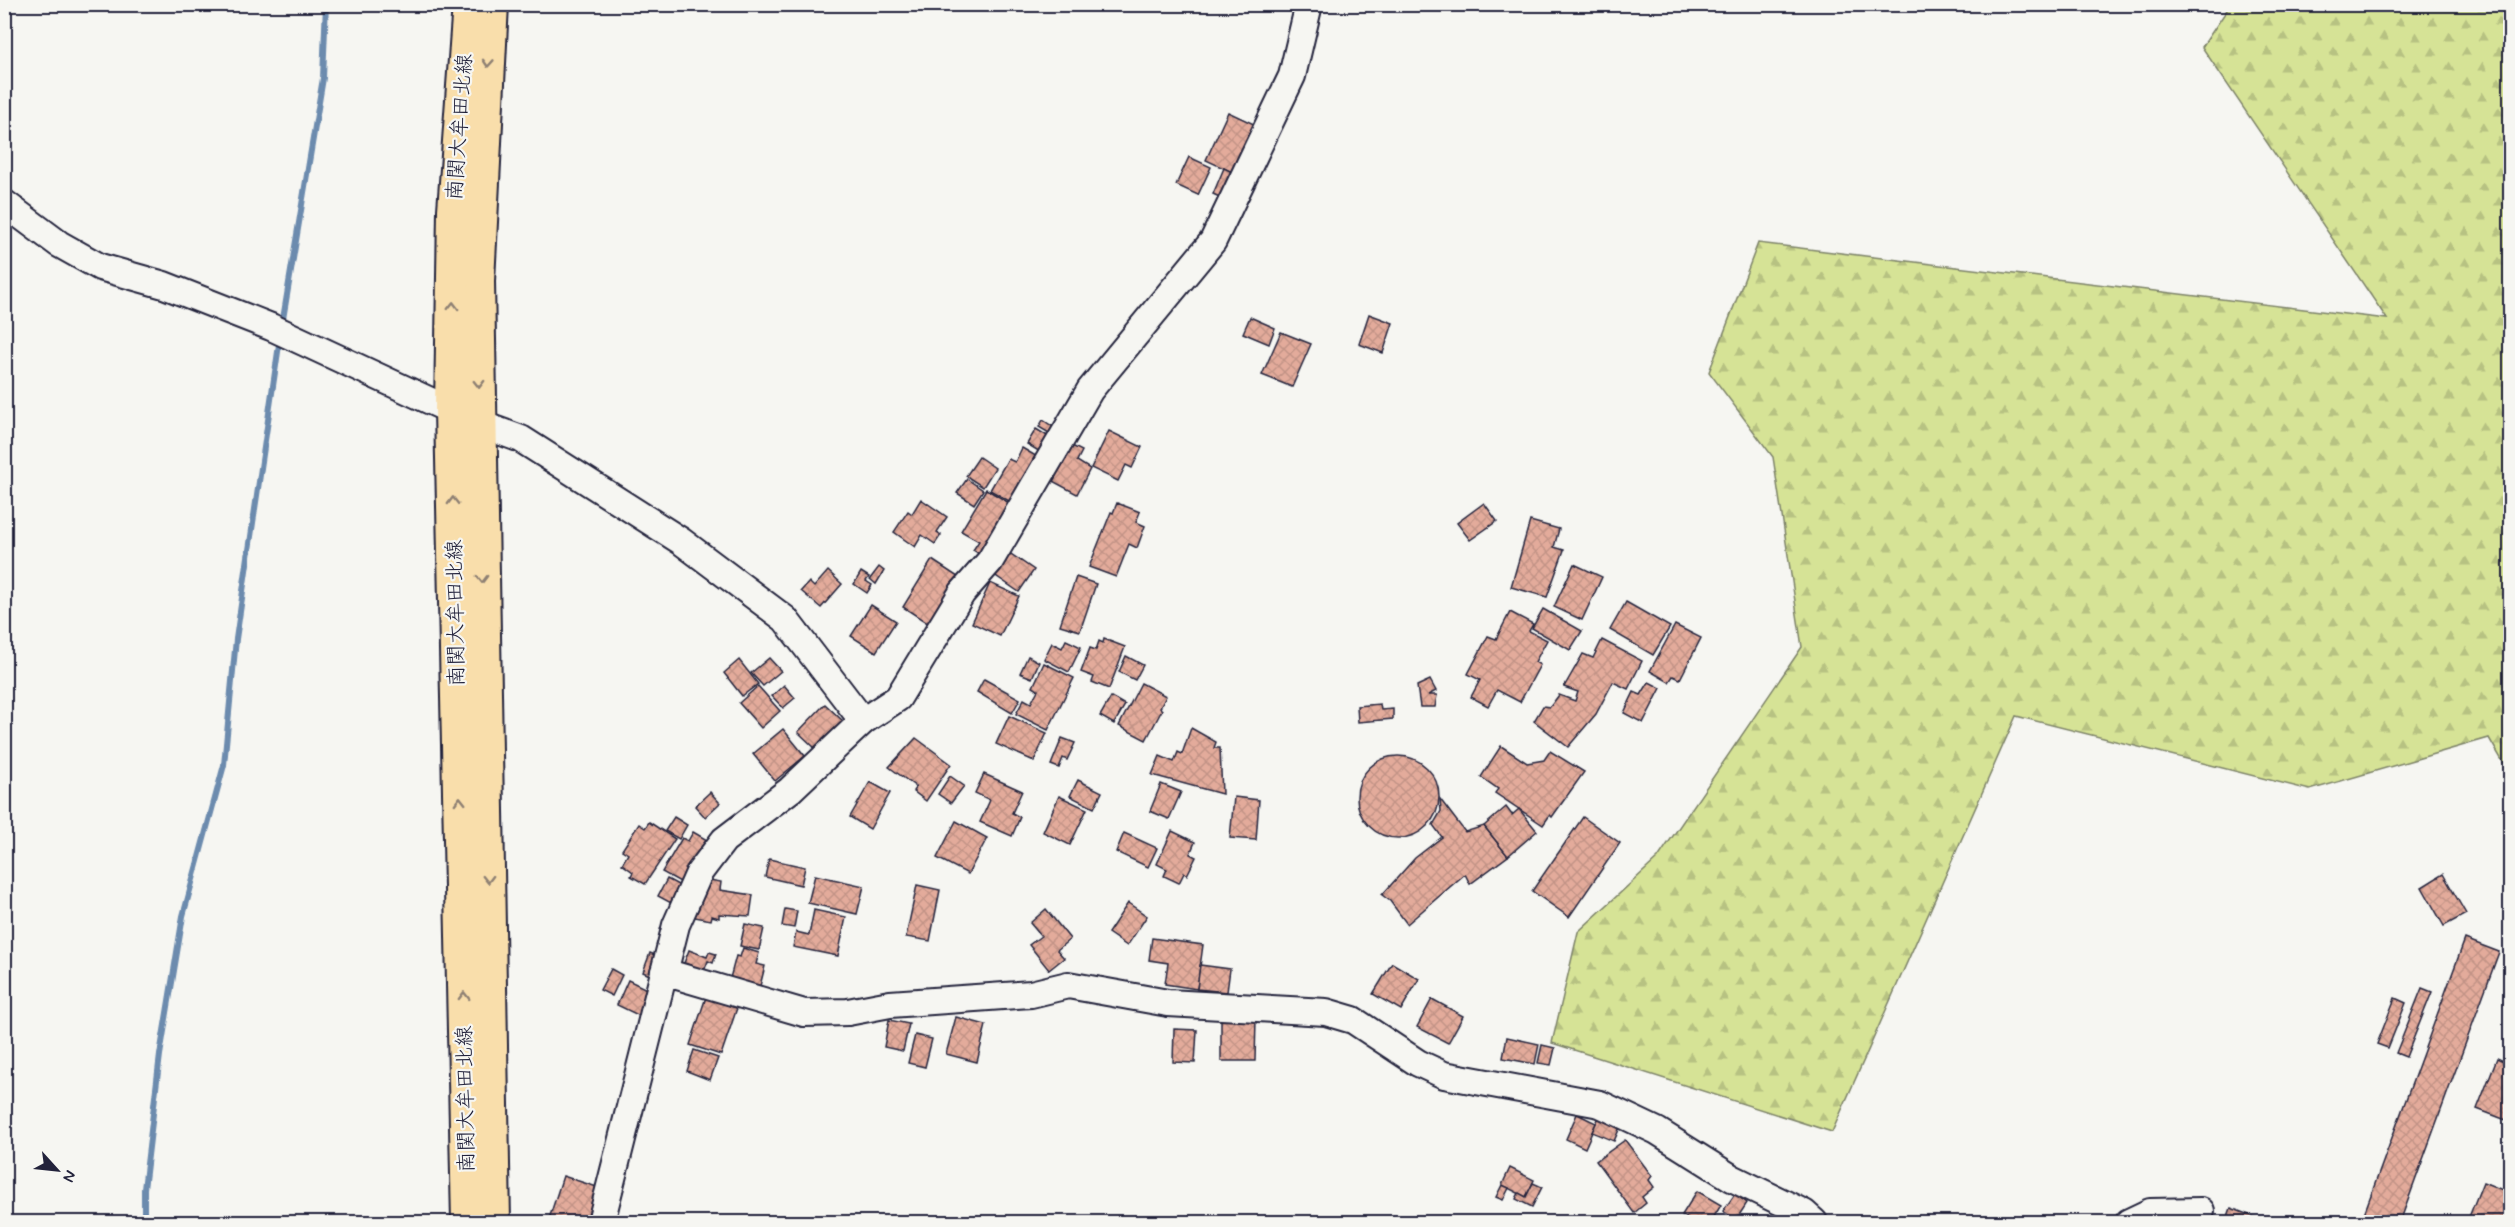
<svg xmlns="http://www.w3.org/2000/svg" width="2515" height="1227" font-family="Mynerve,'Klee One',sans-serif">
<style>
.forest{fill:url(#forest-firs);stroke:#7c8268;stroke-width:1.5}
.lines{fill:none;stroke-linecap:round;stroke-linejoin:round}
.stream{stroke:#6c8bae;stroke-width:6}
.building{fill:url(#building-cross-hatch);stroke:#22223b;stroke-width:1.5}
.minor-casing{stroke:#22223b;stroke-width:30}
.major-casing{stroke:#22223b;stroke-width:36}
.minor{stroke:#f6f6f2;stroke-width:26}
.major{stroke:#f9deab;stroke-width:32}
.oneway{stroke:#8e8073}
.labels{text-anchor:middle;dominant-baseline:central;stroke-width:4.5;stroke-linejoin:round;paint-order:stroke}
.street-label{font-size:21px;fill:#22223b;stroke:#f6f6f2}
</style>
<defs>
<pattern id="forest-firs" width="22" height="20" patternUnits="userSpaceOnUse" patternTransform="scale(1.5)"><rect width="22" height="20" fill="#d6e396"/><path d="M5 1l3.5 6h-7zM16 11l3.5 6h-7z" fill="#b7c282"/></pattern>
<pattern id="building-cross-hatch" width="8" height="8" patternUnits="userSpaceOnUse" patternTransform="scale(1.5)"><rect width="8" height="8" fill="#e3ab9b"/><path d="M0 0l8 8M0 8l8-8" fill="none" stroke="#c29386"/></pattern>
</defs>
<rect width="100%" height="100%" fill="#f6f6f2"/>
<filter id="ink" filterUnits="userSpaceOnUse"><feTurbulence type="fractalNoise" baseFrequency=".0167" numOctaves="2"/><feDisplacementMap in="SourceGraphic" scale="12" xChannelSelector="R" yChannelSelector="G"/><feConvolveMatrix kernelMatrix="1 2 1 2 8 2 1 2 1" color-interpolation-filters="sRGB"/></filter>
<g filter="url(#ink)">
<polygon class="forest" points="2231,4 2510,5 2510,774 2489,738 2310,790 2016,716 1832,1132 1552,1043 1578,932 1658,858 1802,647 1773,457 1709,372 1758,243 2387,319 2202,47"/>
<g class="lines">
<g class="stream">
<polyline points="282,325 323,78 326,4"/>
<polyline points="144,1222 144,1189 160,1055 183,916 224,765 236,639 280,338"/>
</g>
</g>
<g class="building">
<polygon points="1228,112 1254,124 1232,172 1206,160"/>
<polygon points="1189,157 1211,167 1198,195 1176,185"/>
<polygon points="1224,168 1238,175 1226,200 1213,194"/>
<polygon points="1369,314 1393,323 1383,353 1359,344"/>
<polygon points="1250,317 1275,328 1269,344 1243,333"/>
<polygon points="1281,332 1311,344 1292,387 1262,375"/>
<polygon points="1043,420 1058,430 1054,436 1039,427"/>
<polygon points="1036,429 1054,440 1045,455 1027,444"/>
<polygon points="1109,431 1142,447 1132,468 1126,465 1118,481 1091,468"/>
<polygon points="1066,443 1082,451 1077,461 1090,469 1077,494 1045,477"/>
<polygon points="1022,448 1041,459 1016,505 990,490 1008,459 1015,462"/>
<polygon points="979,457 995,468 983,487 966,476"/>
<polygon points="967,479 983,490 974,504 957,493"/>
<polygon points="986,489 1016,507 986,558 973,550 979,541 961,531"/>
<polygon points="921,499 947,517 937,532 941,535 935,544 922,535 915,547 894,532 908,511 912,514"/>
<polygon points="1117,503 1140,512 1136,522 1145,526 1137,548 1129,544 1116,577 1089,567 1111,512 1113,513"/>
<polygon points="1484,503 1497,521 1470,540 1457,523"/>
<polygon points="1530,521 1559,529 1554,547 1564,550 1547,597 1511,587"/>
<polygon points="1008,552 1034,570 1019,592 993,574"/>
<polygon points="932,560 961,579 932,626 903,607"/>
<polygon points="1574,564 1602,577 1582,620 1554,607"/>
<polygon points="879,567 884,571 876,584 870,579"/>
<polygon points="828,571 842,584 821,608 801,591 809,582 814,587"/>
<polygon points="861,572 869,577 866,581 872,585 867,593 854,584"/>
<polygon points="1076,577 1096,584 1080,631 1060,625"/>
<polygon points="990,583 1019,596 1000,636 972,623"/>
<polygon points="1626,602 1670,627 1653,655 1610,630"/>
<polygon points="871,605 896,621 876,652 851,636"/>
<polygon points="1543,609 1582,631 1570,650 1532,628"/>
<polygon points="1510,612 1533,624 1529,631 1547,640 1535,662 1540,665 1520,702 1497,690 1488,706 1471,697 1480,680 1468,674 1488,636 1496,639"/>
<polygon points="1675,625 1701,638 1680,679 1673,676 1669,682 1650,671"/>
<polygon points="1104,639 1125,647 1109,689 1092,682 1094,677 1081,672 1090,648 1096,650 1099,641 1103,643"/>
<polygon points="1066,640 1081,647 1069,672 1044,659 1052,643 1062,648"/>
<polygon points="1602,640 1642,661 1628,689 1613,682 1596,714 1568,747 1534,721 1543,706 1550,707 1559,695 1575,701 1578,692 1564,687 1583,654 1593,658"/>
<polygon points="1028,656 1039,662 1032,678 1020,673"/>
<polygon points="1126,656 1143,665 1135,680 1119,672"/>
<polygon points="769,658 781,671 763,686 751,673"/>
<polygon points="739,660 758,684 742,696 724,673"/>
<polygon points="1044,663 1074,678 1048,730 1016,714 1024,699 1031,703 1038,690 1033,687"/>
<polygon points="984,679 1020,699 1012,713 977,692"/>
<polygon points="1430,680 1436,691 1428,695 1437,695 1435,707 1420,707 1417,686"/>
<polygon points="1649,682 1661,688 1643,723 1624,713 1634,692 1641,695"/>
<polygon points="1141,683 1166,696 1160,708 1162,710 1146,740 1119,726"/>
<polygon points="784,685 795,698 783,708 772,696"/>
<polygon points="758,686 780,711 761,728 739,703"/>
<polygon points="1111,697 1125,705 1114,724 1100,716"/>
<polygon points="825,704 844,722 817,750 798,732"/>
<polygon points="1380,704 1381,710 1393,709 1393,719 1358,722 1357,706"/>
<polygon points="1009,716 1047,733 1034,761 996,744"/>
<polygon points="1191,728 1216,742 1214,748 1220,748 1222,794 1152,775 1160,756 1174,762 1178,752 1182,754"/>
<polygon points="783,729 805,756 775,781 753,754"/>
<polygon points="916,738 951,764 926,801 913,791 916,787 889,767"/>
<polygon points="1062,738 1075,743 1067,760 1063,758 1059,768 1051,765"/>
<polygon points="1501,746 1527,763 1544,760 1550,751 1584,772 1552,817 1550,815 1543,825 1495,793 1498,789 1481,777"/>
<circle cx="1398" cy="797" r="41"/>
<polygon points="984,774 1022,791 1012,813 1020,817 1012,836 980,822 990,800 975,793"/>
<polygon points="950,776 964,786 951,803 938,794"/>
<polygon points="1078,780 1102,792 1094,808 1070,796"/>
<polygon points="870,782 890,793 870,829 850,817"/>
<polygon points="1161,784 1181,792 1169,819 1150,811"/>
<polygon points="710,792 720,803 705,817 695,806"/>
<polygon points="1059,796 1087,809 1070,845 1043,832"/>
<polygon points="1234,797 1259,800 1256,840 1230,838"/>
<polygon points="1440,799 1465,832 1484,826 1508,856 1470,884 1465,874 1407,924 1390,901 1382,895 1415,858 1442,837 1433,825 1441,811"/>
<polygon points="1506,807 1512,815 1519,809 1537,831 1508,856 1484,826"/>
<polygon points="674,817 687,825 679,839 665,831"/>
<polygon points="1583,817 1620,843 1569,917 1532,891"/>
<polygon points="956,821 987,838 968,874 937,858"/>
<polygon points="649,822 675,839 645,884 631,876 633,872 622,864 628,854 622,850 639,824 645,828"/>
<polygon points="1172,831 1195,842 1190,854 1196,857 1187,875 1184,873 1179,883 1164,876 1167,869 1157,864"/>
<polygon points="693,832 707,840 682,883 662,872 682,838 688,841"/>
<polygon points="1124,833 1157,848 1148,867 1116,852"/>
<polygon points="769,859 805,867 801,885 765,877"/>
<polygon points="2443,874 2466,914 2444,926 2422,887"/>
<polygon points="815,875 864,886 857,914 808,903"/>
<polygon points="667,879 682,887 673,904 658,896"/>
<polygon points="704,879 721,882 720,890 753,895 750,916 719,914 719,918 712,916 711,920 689,916"/>
<polygon points="917,885 940,890 930,941 906,937"/>
<polygon points="1128,903 1147,916 1127,946 1108,933"/>
<polygon points="785,909 797,911 794,928 782,926"/>
<polygon points="1046,909 1070,939 1057,950 1064,958 1049,970 1029,945 1041,936 1030,923"/>
<polygon points="814,910 846,917 838,956 793,947 796,932 809,935"/>
<polygon points="745,924 764,928 759,950 740,946"/>
<polygon points="1152,938 1203,945 1197,989 1165,984 1168,963 1149,960"/>
<polygon points="2465,939 2499,952 2400,1222 2361,1222"/>
<polygon points="743,948 759,953 756,964 765,966 759,990 729,982 736,956 740,957"/>
<polygon points="689,950 707,957 709,952 716,954 713,963 708,961 704,971 684,963"/>
<polygon points="650,953 662,958 654,977 643,972"/>
<polygon points="1392,963 1419,979 1401,1010 1373,994"/>
<polygon points="1200,965 1230,969 1227,992 1197,989"/>
<polygon points="611,969 622,975 612,996 600,990"/>
<polygon points="628,980 653,992 642,1017 617,1005"/>
<polygon points="2422,988 2432,992 2406,1057 2396,1053"/>
<polygon points="706,997 737,1008 721,1055 690,1045"/>
<polygon points="2395,998 2406,1003 2388,1048 2377,1044"/>
<polygon points="1432,999 1463,1016 1448,1043 1417,1027"/>
<polygon points="956,1017 986,1025 977,1062 946,1054"/>
<polygon points="1221,1018 1256,1018 1255,1061 1221,1061"/>
<polygon points="889,1020 909,1024 903,1051 884,1047"/>
<polygon points="1174,1029 1197,1030 1195,1063 1173,1062"/>
<polygon points="915,1035 932,1039 925,1067 908,1063"/>
<polygon points="1507,1037 1539,1044 1535,1064 1503,1058"/>
<polygon points="1542,1045 1555,1048 1551,1065 1538,1063"/>
<polygon points="694,1050 718,1058 710,1080 687,1071"/>
<polygon points="2497,1058 2510,1064 2510,1108 2506,1120 2477,1109"/>
<polygon points="1577,1114 1596,1123 1585,1148 1566,1139"/>
<polygon points="1600,1115 1621,1125 1614,1141 1592,1132"/>
<polygon points="1625,1140 1652,1176 1649,1180 1654,1187 1642,1197 1646,1203 1634,1213 1596,1161"/>
<polygon points="1510,1168 1534,1180 1526,1197 1502,1185"/>
<polygon points="563,1176 597,1187 586,1222 548,1222"/>
<polygon points="2483,1182 2510,1193 2510,1222 2467,1222"/>
<polygon points="1533,1183 1542,1187 1532,1207 1516,1199 1519,1193 1526,1197"/>
<polygon points="1502,1185 1509,1188 1503,1200 1496,1197"/>
<polygon points="1697,1191 1721,1205 1711,1222 1694,1222 1682,1215"/>
<polygon points="1735,1194 1747,1203 1736,1220 1723,1211"/>
<polygon points="2231,1208 2267,1222 2226,1222"/>
</g>
<g class="lines">
<g class="minor-casing">
<g id="minor">
<polyline points="4,203 59,244 100,267 164,285 271,327 480,424 521,439 681,541 785,619 863,721"/>
<polyline points="664,972 804,1013 848,1012 890,1004 1031,994 1068,985 1168,1003 1326,1012 1353,1020 1418,1063 1444,1075 1600,1104 1657,1131 1732,1178 1804,1213 1814,1222"/>
<polyline points="601,1222 676,925 699,873 724,840 790,790 863,721 898,698 962,593 990,561 1090,390 1213,241 1292,76 1309,4"/>
<polyline points="2129,1222 2150,1212 2201,1211"/>
</g>
</g>
<g class="major-casing">
<g id="major">
<polyline points="492,4 478,281 494,1222"/>
<polyline points="468,1222 451,410 454,210 469,4"/>
</g>
</g>
<use href="#minor" class="minor"/>
<use href="#major" class="major"/>
</g>
<defs><path id="oneway-chevron" d="M-2-3.5L2.5 0L-2 3.5" fill="none" stroke-width="1.6" stroke-linecap="round" stroke-linejoin="round" transform="scale(1.5)"/></defs>
<g class="oneway">
<use href="#oneway-chevron" transform="translate(488 63) rotate(94)"/>
<use href="#oneway-chevron" transform="translate(453 306) rotate(-89)"/>
<use href="#oneway-chevron" transform="translate(479 384) rotate(89)"/>
<use href="#oneway-chevron" transform="translate(453 501) rotate(-91)"/>
<use href="#oneway-chevron" transform="translate(482 579) rotate(89)"/>
<use href="#oneway-chevron" transform="translate(460 801) rotate(-91)"/>
<use href="#oneway-chevron" transform="translate(488 879) rotate(89)"/>
<use href="#oneway-chevron" transform="translate(464 996) rotate(-91)"/>
</g>
</g>
<g class="labels">
<g class="street-label">
<text transform="translate(460 127) rotate(-86)">南関大牟田北線</text>
<text transform="translate(456 613) rotate(-91)">南関大牟田北線</text>
<text transform="translate(466 1099) rotate(-91)">南関大牟田北線</text>
</g>
</g>
<rect width="2515" height="1227" fill="none" stroke="#f6f6f2" stroke-width="24"/>
<rect x="12" y="12" width="2491" height="1203" fill="none" stroke="#22223b" stroke-width="2" filter="url(#ink)"/>
<g transform="translate(57 1170) rotate(117)" stroke="#f6f6f2" stroke-width="4.5" paint-order="stroke">
<path d="M0-4.5L10 22L0 15L-10 22Z" fill="#22223b"/>
<text y="-9" font-size="16" font-weight="bold" text-anchor="middle" fill="#22223b">N</text>
</g>
</svg>
